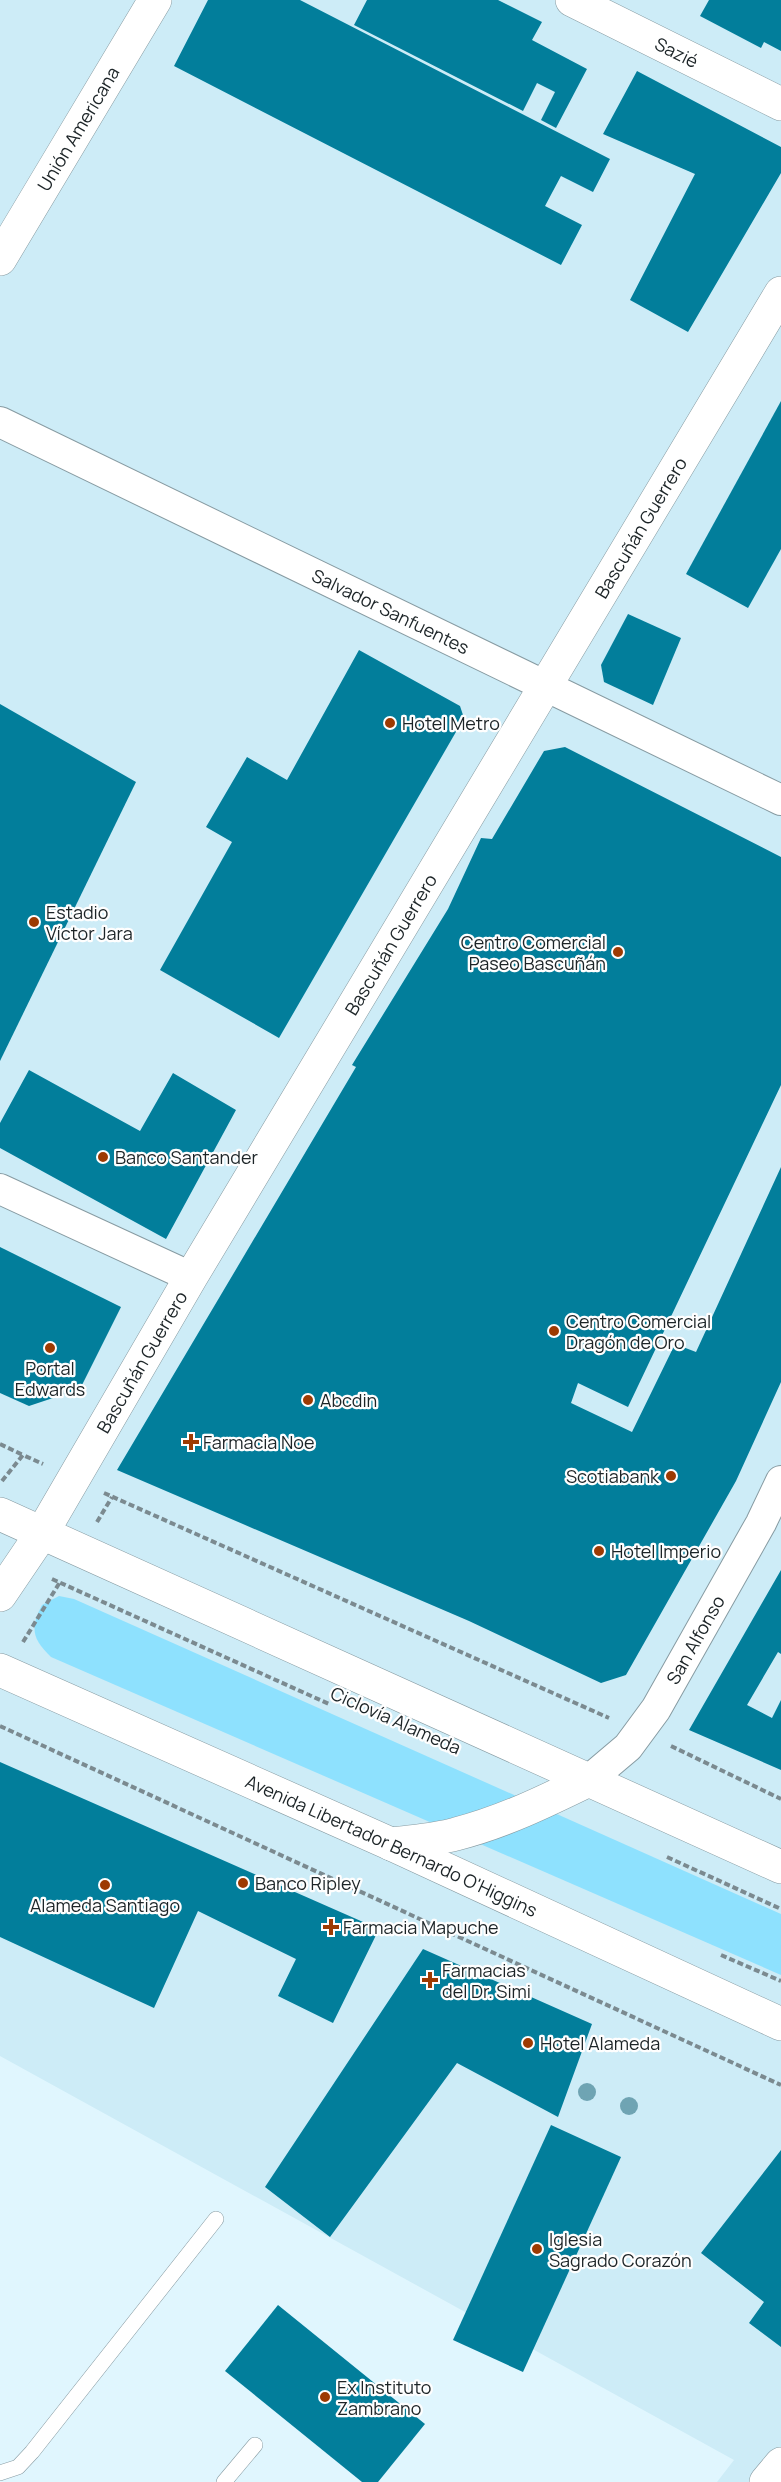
<svg xmlns="http://www.w3.org/2000/svg" width="781" height="2482" font-family="Manrope,sans-serif">
<style>
.built{fill:#cdecf7}
.green{fill:#8ee1fe}
.building{fill:#027e9b}
.lines{fill:none;stroke-linecap:round;stroke-linejoin:round}
.lane-casing{stroke:#879ba2;stroke-width:16}
.street-casing{stroke:#879ba2;stroke-width:32}
.secondary-casing{stroke:#879ba2;stroke-width:34}
.primary-casing{stroke:#879ba2;stroke-width:34}
.path{stroke:#7b8a90;stroke-width:4;stroke-dasharray:6 3;stroke-linecap:butt}
.lane{stroke:#fff;stroke-width:15}
.street{stroke:#fff;stroke-width:30}
.secondary{stroke:#fff;stroke-width:33}
.primary{stroke:#fff;stroke-width:33}
.tree{fill:#6fa4b3}
.poi-dot{fill:#9d3a02;stroke:#fefefe;stroke-width:2}
.labels{text-anchor:middle;dominant-baseline:central;stroke-width:4.5;stroke-linejoin:round;paint-order:stroke}
.street-label{font-size:18px;fill:#1c2427;stroke:#fefefe}
.poi-label{font-size:18px;fill:#1c2427;stroke:#fefefe;text-anchor:start}
</style>
<rect width="100%" height="100%" fill="#e0f6fe"/>
<polygon class="built" points="0,0 781,0 781,2482 717,2482 734,2460 0,2056"/>
<path class="green" d="M 59,1596 L 74,1599 L 781,1914 L 781,1975 L 51,1657 C 32,1639 30,1628 42,1605 Z"/>
<g class="building">
<polygon points="208,0 300,0 610,159 593,192 561,176 545,206 582,225 561,265 174,66"/>
<polygon points="367,0 498,0 542,22 532,40 587,69 556,128 541,120 555,92 537,83 523,111 354,25"/>
<polygon points="709,0 781,0 781,51 764,42 761,48 700,16"/>
<polygon points="637,71 781,147 781,173 688,332 630,300 695,174 603,134"/>
<polygon points="781,401 781,549 748,608 686,574"/>
<polygon points="628,614 681,638 653,705 604,682 601,665"/>
<polygon points="359,650 460,706 464,718 279,1038 160,970 232,842 206,827 247,757 287,780"/>
<polygon points="0,704 136,782 0,1061"/>
<polygon points="565,747 781,857 781,1085 628,1407 578,1383 571,1403 632,1432 675,1344 696,1352 781,1167 781,1382 736,1481 626,1675 601,1683 469,1621 117,1470 356,1067 352,1065 448,909 481,838 492,839 544,751"/>
<polygon points="29,1070 140,1131 173,1073 236,1110 166,1239 0,1148 0,1123"/>
<polygon points="0,1247 121,1307 80,1389 29,1406 0,1393"/>
<polygon points="781,1570 781,1654 778,1652 747,1705 772,1718 781,1700 781,1770 689,1730"/>
<polygon points="0,1762 379,1929 333,2023 278,1996 296,1959 198,1911 154,2008 0,1937"/>
<polygon points="423,1949 592,2024 558,2117 457,2063 330,2237 265,2187"/>
<polygon points="551,2125 621,2157 523,2372 453,2340"/>
<polygon points="781,2150 781,2347 749,2323 764,2302 701,2253"/>
<polygon points="278,2305 425,2424 378,2482 362,2482 225,2371"/>
</g>
<g class="lines">
<g class="lane-casing">
<g id="lane">
<polyline points="0,2473 18,2467 32,2452 216,2219"/>
<polyline points="224,2482 255,2445"/>
</g>
</g>
<g class="street-casing">
<g id="street">
<path id="s1" d="M 0,422 L 781,800"/>
<polyline points="0,1189 191,1277"/>
<path id="s2" d="M 589,1780 L 628,1747 L 656,1709 L 761,1523 L 781,1481"/>
</g>
</g>
<g class="secondary-casing">
<g id="secondary">
<path id="s3" d="M 572,0 L 781,104"/>
<path id="s4" d="M 0,259 L 155,0"/>
<path id="s5" d="M 0,1595 L 42,1533 L 191,1277 L 781,293"/>
</g>
</g>
<g class="primary-casing">
<g id="primary">
<polyline points="0,1514 781,1867"/>
<path id="s6" d="M 0,1670 L 391,1844 L 781,2024"/>
<path d="M 391,1844 C 413,1841 435,1840 456,1834 C 503,1822 546,1801 589,1780"/>
<polyline points="766,2482 781,2464"/>
</g>
</g>
<g class="path">
<polyline points="0,1444 23,1455"/>
<polyline points="2,1481 23,1455 43,1464"/>
<polyline points="104,1493 609,1718"/>
<polyline points="97,1522 112,1497"/>
<polyline points="52,1579 329,1704"/>
<polyline points="23,1642 60,1582"/>
<polyline points="0,1726 781,2085"/>
<polyline points="671,1746 781,1799"/>
<polyline points="667,1857 781,1909"/>
<polyline points="721,1955 781,1981"/>
</g>
<use href="#lane" class="lane"/>
<use href="#street" class="street"/>
<use href="#secondary" class="secondary"/>
<use href="#primary" class="primary"/>
</g>
<g class="tree">
<circle cx="587" cy="2092" r="9"/>
<circle cx="629" cy="2106" r="9"/>
</g>
<g class="poi-dot">
<circle cx="390" cy="723" r="6"/>
<circle cx="34" cy="922" r="6"/>
<circle cx="618" cy="952" r="6"/>
<circle cx="103" cy="1157" r="6"/>
<circle cx="554" cy="1331" r="6"/>
<circle cx="50" cy="1348" r="6"/>
<circle cx="308" cy="1400" r="6"/>
<path d="M188 1433h6v6h6v6h-6v6h-6v-6h-6v-6h6z"/>
<circle cx="671" cy="1476" r="6"/>
<circle cx="599" cy="1551" r="6"/>
<circle cx="243" cy="1883" r="6"/>
<circle cx="105" cy="1885" r="6"/>
<path d="M328 1918h6v6h6v6h-6v6h-6v-6h-6v-6h6z"/>
<path d="M427 1971h6v6h6v6h-6v6h-6v-6h-6v-6h6z"/>
<circle cx="528" cy="2043" r="6"/>
<circle cx="537" cy="2249" r="6"/>
<circle cx="325" cy="2397" r="6"/>
</g>
<g class="labels">
<g class="street-label">
<text stroke="none"><textPath href="#s3" startOffset="117">Sazié</textPath></text>
<text stroke="none"><textPath href="#s4" startOffset="152">Unión Americana</textPath></text>
<text stroke="none"><textPath href="#s5" startOffset="1245">Bascuñán Guerrero</textPath></text>
<text stroke="none"><textPath href="#s1" startOffset="434">Salvador Sanfuentes</textPath></text>
<text stroke="none"><textPath href="#s5" startOffset="759">Bascuñán Guerrero</textPath></text>
<text stroke="none"><textPath href="#s5" startOffset="273">Bascuñán Guerrero</textPath></text>
<text stroke="none"><textPath href="#s2" startOffset="178">San Alfonso</textPath></text>
<text transform="translate(396 1720) rotate(24)">Ciclovía Alameda</text>
<text stroke="none"><textPath href="#s6" startOffset="429">Avenida Libertador Bernardo O'Higgins</textPath></text>
</g>
<g class="poi-label">
<text x="402" y="723">Hotel Metro</text>
<text x="46" y="912">Estadio<tspan x="46" dy="21">Víctor Jara</tspan></text>
<text x="606" y="942" text-anchor="end">Centro Comercial<tspan x="606" dy="21">Paseo Bascuñán</tspan></text>
<text x="115" y="1157">Banco Santander</text>
<text x="566" y="1321">Centro Comercial<tspan x="566" dy="21">Dragón de Oro</tspan></text>
<text x="50" y="1368" text-anchor="middle">Portal<tspan x="50" dy="21">Edwards</tspan></text>
<text x="320" y="1400">Abcdin</text>
<text x="203" y="1442">Farmacia Noe</text>
<text x="659" y="1476" text-anchor="end">Scotiabank</text>
<text x="611" y="1551">Hotel Imperio</text>
<text x="255" y="1883">Banco Ripley</text>
<text x="105" y="1905" text-anchor="middle">Alameda Santiago</text>
<text x="343" y="1927">Farmacia Mapuche</text>
<text x="442" y="1970">Farmacias<tspan x="442" dy="21">del Dr. Simi</tspan></text>
<text x="540" y="2043">Hotel Alameda</text>
<text x="549" y="2239">Iglesia<tspan x="549" dy="21">Sagrado Corazón</tspan></text>
<text x="337" y="2387">Ex Instituto<tspan x="337" dy="21">Zambrano</tspan></text>
</g>
</g>
</svg>
